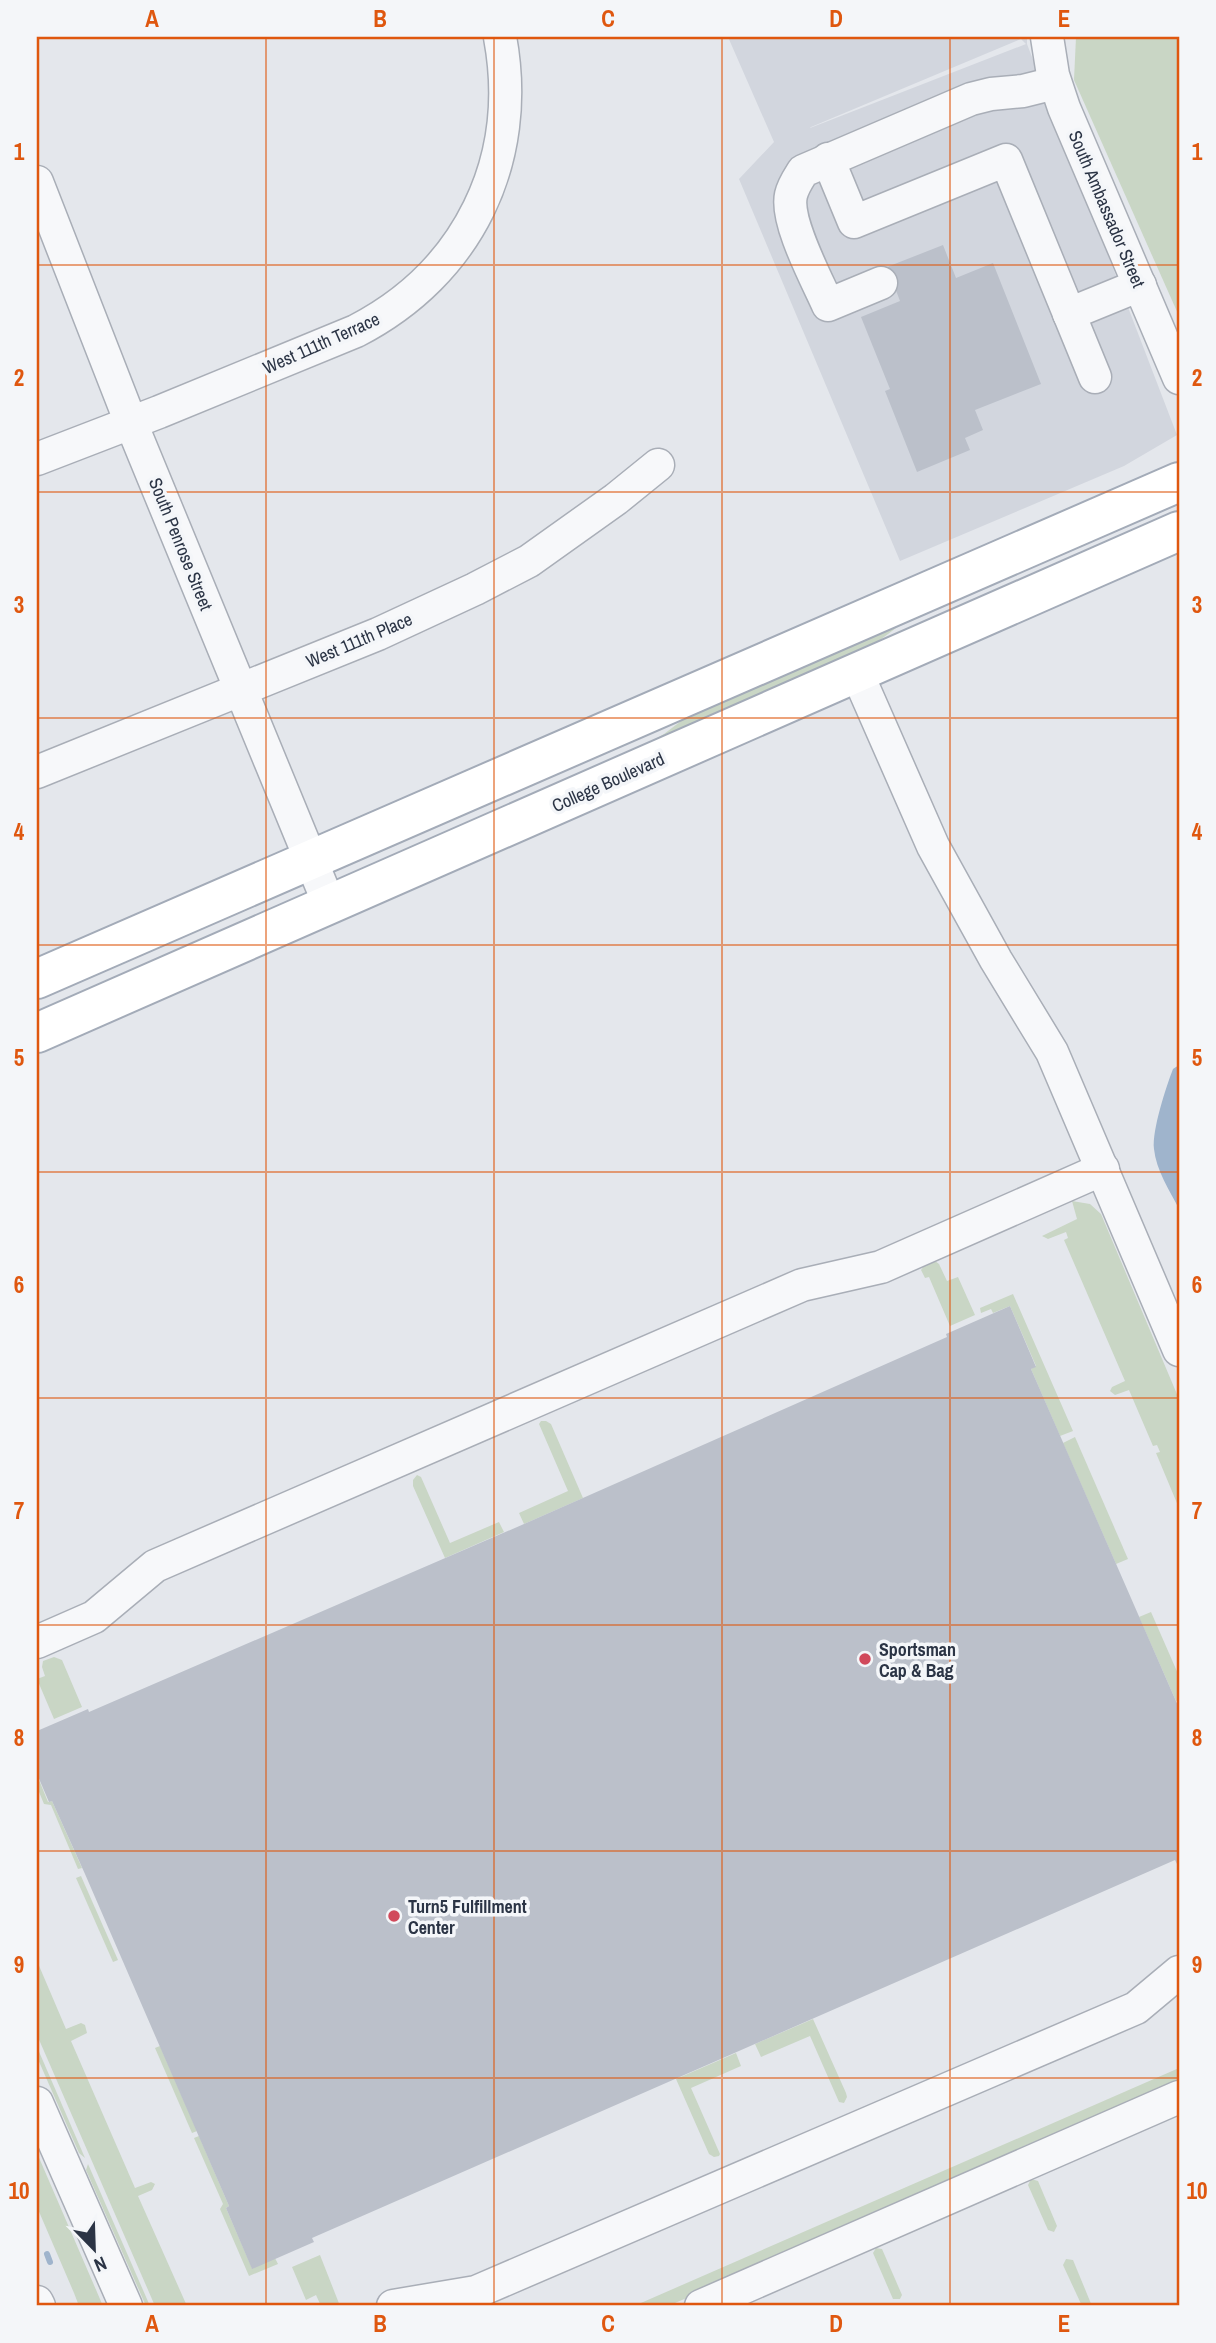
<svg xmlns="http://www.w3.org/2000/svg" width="1216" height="2343" font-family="'Archivo Narrow',sans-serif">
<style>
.built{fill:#d2d6de;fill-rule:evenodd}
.green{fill:#c9d6c5}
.water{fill:#9fb4cc}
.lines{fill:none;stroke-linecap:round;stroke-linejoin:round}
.stream{stroke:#9fb4cc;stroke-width:6}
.building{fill:#bbc0ca}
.minor-casing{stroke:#a9aeb7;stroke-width:35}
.major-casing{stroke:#a3abb8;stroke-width:42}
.minor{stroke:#f7f8fa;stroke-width:32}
.major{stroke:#fff;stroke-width:38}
.grid{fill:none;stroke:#df570f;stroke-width:2;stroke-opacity:0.55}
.poi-dot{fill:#d1495b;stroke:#f4f6f9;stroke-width:2.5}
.labels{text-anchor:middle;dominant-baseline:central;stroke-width:7;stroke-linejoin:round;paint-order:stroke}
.street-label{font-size:18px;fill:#2b3445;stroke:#f4f6f9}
.poi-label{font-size:18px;font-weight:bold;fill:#2b3445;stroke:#f4f6f9;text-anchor:start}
.neatline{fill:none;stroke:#df570f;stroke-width:2.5}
.grid-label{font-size:23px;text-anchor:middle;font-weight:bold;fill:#df570f}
</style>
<rect width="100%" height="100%" fill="#e4e7ec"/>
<path class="built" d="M 728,37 L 1027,37 L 1027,44 L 1177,435 L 1124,466 L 900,561 L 739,179 L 774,142 ZM 1021,39 L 1026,44 L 810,128 L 811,127 Z"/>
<g class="green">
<polygon points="1076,37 1179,37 1179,316 1074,80"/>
<polygon points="912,616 868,649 635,751 664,734 697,709"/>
<polygon points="1072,1201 1090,1204 1101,1214 1179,1399 1179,1508 1156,1453 1160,1452 1157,1445 1153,1446 1129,1390 1115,1395 1110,1391 1112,1387 1125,1381 1064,1240 1068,1238 1066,1232 1048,1239 1042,1236 1077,1219"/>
<polygon points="935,1261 939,1264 947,1281 958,1277 975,1315 950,1326 929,1277 925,1278 921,1270 924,1266"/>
<polygon points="1013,1294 1073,1431 1060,1436 1031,1369 1036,1366 1010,1306 993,1313 991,1309 981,1313 980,1308"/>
<polygon points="541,1421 546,1421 551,1424 583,1498 524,1524 519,1513 568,1491 539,1424"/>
<polygon points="1075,1437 1128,1559 1116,1564 1063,1443"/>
<polygon points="417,1475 421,1477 450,1543 499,1522 504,1532 445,1558 413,1486 413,1480"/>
<polygon points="1151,1612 1179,1676 1179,1700 1176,1701 1139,1617"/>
<polygon points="54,1657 62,1660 82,1707 54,1719 37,1679 45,1676 42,1667 43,1661"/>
<polygon points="37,1775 48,1802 52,1801 82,1868 78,1869 51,1805 44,1804 37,1787"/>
<polygon points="81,1876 118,1960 113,1962 76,1878"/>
<polygon points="37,1961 66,2029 81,2023 85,2025 87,2033 71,2041 135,2188 151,2182 155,2184 152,2190 138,2196 187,2306 155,2306 37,2035"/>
<polygon points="813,2019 846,2093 847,2097 844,2103 839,2102 810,2036 761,2057 755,2044"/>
<polygon points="160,2046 197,2131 192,2133 155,2048"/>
<polygon points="37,2047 85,2158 79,2153 37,2057"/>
<polygon points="736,2053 741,2066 691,2088 720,2154 719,2156 714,2157 709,2154 676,2079"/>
<polygon points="1179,2068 1179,2083 1031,2148 1029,2144 1024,2146 1025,2150 723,2282 721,2279 716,2282 717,2285 668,2306 634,2306"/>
<polygon points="199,2136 229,2206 226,2208 252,2268 275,2258 278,2264 249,2276 220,2209 223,2204 194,2138"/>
<polygon points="37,2153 103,2306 79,2306 74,2293 37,2207"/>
<polygon points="88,2164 150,2306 146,2306 86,2170"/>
<polygon points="1031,2179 1038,2181 1057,2226 1054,2232 1048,2230 1028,2185"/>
<polygon points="876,2248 882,2249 902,2295 900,2299 893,2299 873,2253"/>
<polygon points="320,2255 340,2306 321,2306 316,2295 306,2300 292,2267"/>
<polygon points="1066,2259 1073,2260 1092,2306 1082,2306 1063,2265"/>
</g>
<path class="water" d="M 1179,1065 L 1179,1209 C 1170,1191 1156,1170 1154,1149 C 1152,1130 1166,1087 1173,1069 Z"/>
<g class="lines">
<polyline class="stream" points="47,2254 50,2262"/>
</g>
<g class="building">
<polygon points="943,245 956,278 993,263 1041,384 975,410 983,430 965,438 970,450 917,472 885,391 890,389 861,317 900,301 887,267"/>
<polygon points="1010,1306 1036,1367 1031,1369 1179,1708 1179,1863 1177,1864 1175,1860 312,2238 314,2242 252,2269 226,2208 229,2206 85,1874 52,1801 49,1802 37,1774 37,1731 88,1709 89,1712 524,1524 947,1337 946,1334"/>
</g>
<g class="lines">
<g class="minor-casing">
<g id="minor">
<polyline points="1047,37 1053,75 1064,108 1179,378"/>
<polyline points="828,159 854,222 1006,160 1095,377"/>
<polyline points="37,182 131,423 329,904"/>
<path d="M 881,283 L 828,305 C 817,280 785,221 791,195 C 793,186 798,179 803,171 L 971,99 L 991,94 L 1023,91 L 1055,83"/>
<polyline points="1069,314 1140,285"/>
<path d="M 37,459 L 159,412 L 356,331 C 468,273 523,161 500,37"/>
<polyline points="857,673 933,846 996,960 1052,1052 1179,1350"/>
<polyline points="37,772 378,634 475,589 529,561 616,499 658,465"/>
<polyline points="37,1642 94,1617 155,1566 802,1285 881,1267 1103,1169"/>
<polyline points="37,2103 126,2306"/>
<polyline points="37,2302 39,2306"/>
<polyline points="393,2306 476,2292 1136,2008 1179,1972"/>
<polyline points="701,2306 1179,2097"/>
</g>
</g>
<g class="major-casing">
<g id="major">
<polyline points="37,979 1179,482"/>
<polyline points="37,1033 1179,531"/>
</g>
</g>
<use href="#minor" class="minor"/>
<use href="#major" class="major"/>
</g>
<path class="grid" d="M 266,37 L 266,2306M 494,37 L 494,2306M 722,37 L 722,2306M 950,37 L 950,2306M 37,265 L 1179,265M 37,492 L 1179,492M 37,718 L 1179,718M 37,945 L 1179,945M 37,1172 L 1179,1172M 37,1398 L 1179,1398M 37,1625 L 1179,1625M 37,1851 L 1179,1851M 37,2078 L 1179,2078"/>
<g class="poi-dot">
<circle cx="865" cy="1659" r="7"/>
<circle cx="394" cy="1916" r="7"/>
</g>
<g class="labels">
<g class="street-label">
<text transform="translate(1107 209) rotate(67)">South Ambassador Street</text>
<text transform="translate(321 343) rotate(-24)">West 111th Terrace</text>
<text transform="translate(181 544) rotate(68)">South Penrose Street</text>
<text transform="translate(359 640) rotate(-23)">West 111th Place</text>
<text transform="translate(608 782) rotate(-24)">College Boulevard</text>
</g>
<g class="poi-label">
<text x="879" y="1649">Sportsman<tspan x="879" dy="21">Cap &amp; Bag</tspan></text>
<text x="408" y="1906">Turn5 Fulfillment<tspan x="408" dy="21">Center</tspan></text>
</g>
</g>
<rect width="1216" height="2343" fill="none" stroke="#f4f6f9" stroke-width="77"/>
<g transform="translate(94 2249) rotate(157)" stroke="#f4f6f9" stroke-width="5" paint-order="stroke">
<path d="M0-5L12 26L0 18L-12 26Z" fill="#2b3445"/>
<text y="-10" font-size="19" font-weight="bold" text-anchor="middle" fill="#2b3445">N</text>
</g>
<rect x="38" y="38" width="1140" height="2266" class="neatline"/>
<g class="grid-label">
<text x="152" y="27">A</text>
<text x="380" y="27">B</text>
<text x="608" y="27">C</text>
<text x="836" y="27">D</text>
<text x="1064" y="27">E</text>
<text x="19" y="160">1</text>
<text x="1197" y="160">1</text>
<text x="19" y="386">2</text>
<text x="1197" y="386">2</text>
<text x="19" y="613">3</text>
<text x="1197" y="613">3</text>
<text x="19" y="840">4</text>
<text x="1197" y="840">4</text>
<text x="19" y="1066">5</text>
<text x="1197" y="1066">5</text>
<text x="19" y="1293">6</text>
<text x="1197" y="1293">6</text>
<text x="19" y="1519">7</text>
<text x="1197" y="1519">7</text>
<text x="19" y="1746">8</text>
<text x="1197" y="1746">8</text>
<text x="19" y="1973">9</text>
<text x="1197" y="1973">9</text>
<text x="19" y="2199">10</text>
<text x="1197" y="2199">10</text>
<text x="152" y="2332">A</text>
<text x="380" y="2332">B</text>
<text x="608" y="2332">C</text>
<text x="836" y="2332">D</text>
<text x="1064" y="2332">E</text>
</g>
</svg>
